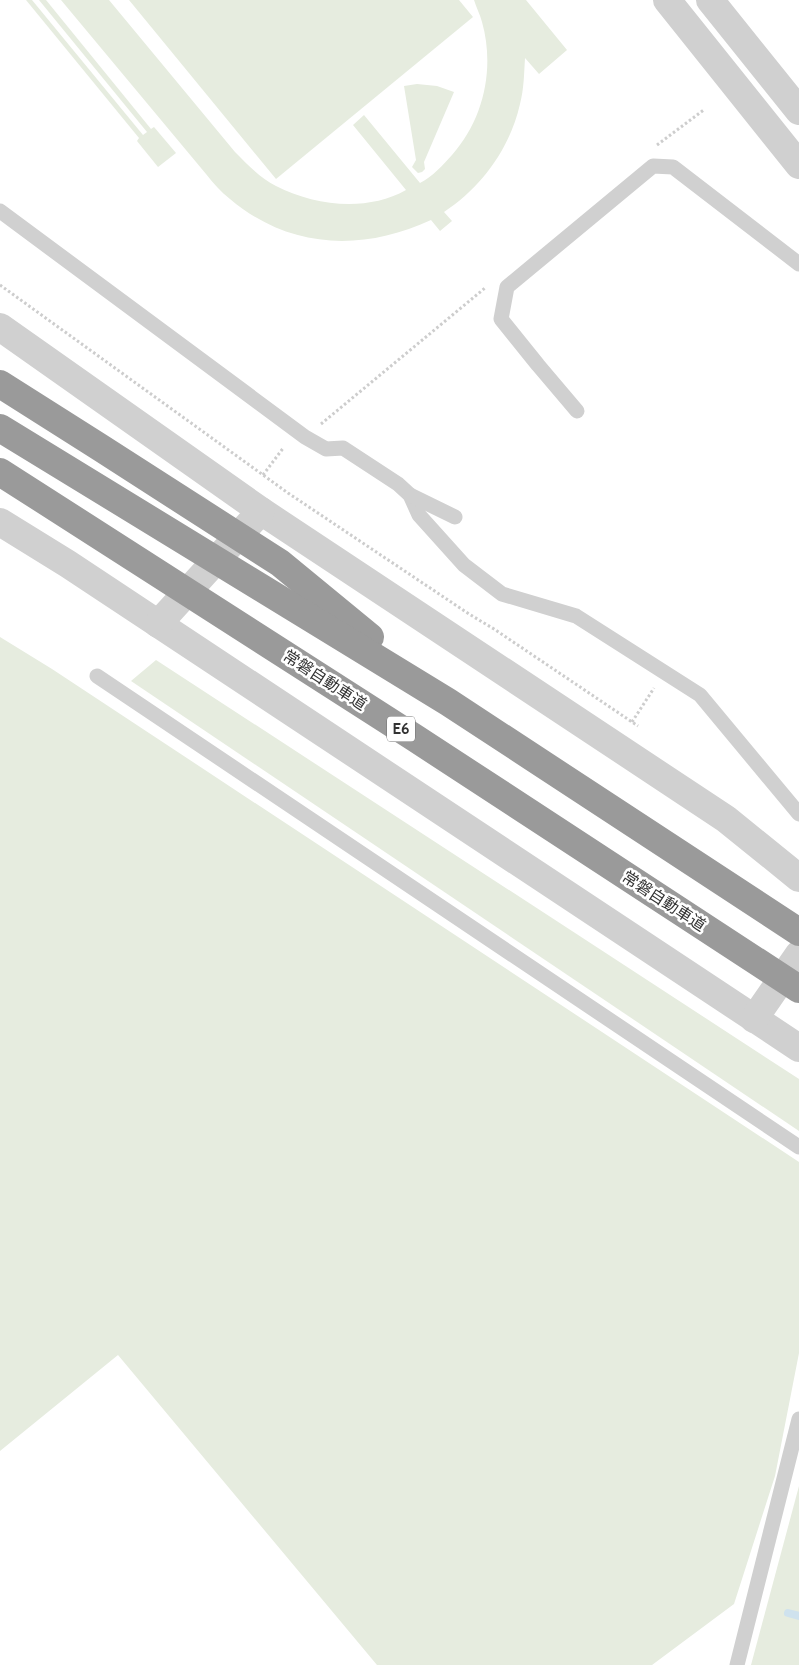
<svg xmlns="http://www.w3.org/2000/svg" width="799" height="1665" font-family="Cabin,'Noto Sans JP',sans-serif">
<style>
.green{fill:#e6ecdf}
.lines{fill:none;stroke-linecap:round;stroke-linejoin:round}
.stream{stroke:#cfe2ee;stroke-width:8}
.path{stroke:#cdcdcd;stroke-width:3;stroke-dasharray:2.5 2.5;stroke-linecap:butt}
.service{stroke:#d0d0d0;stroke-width:15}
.minor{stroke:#d0d0d0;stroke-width:28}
.tertiary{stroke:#d0d0d0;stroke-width:28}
.motorway{stroke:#9a9a9a;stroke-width:28}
.labels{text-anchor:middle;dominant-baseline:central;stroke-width:5;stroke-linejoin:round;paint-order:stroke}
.shield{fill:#fff;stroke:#707070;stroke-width:1}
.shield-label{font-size:15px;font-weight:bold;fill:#333}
.street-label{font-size:16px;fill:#333;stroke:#fff}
</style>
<rect width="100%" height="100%" fill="#fff"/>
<g class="green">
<polygon points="26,0 32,0 143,135 147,132 39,0 46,0 151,129 154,127 176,153 158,167 137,141 139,138"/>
<path d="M 61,0 L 109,0 L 235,152 C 247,164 260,178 276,186 C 315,206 367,212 406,190 L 353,125 L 364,115 L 420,183 C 432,177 443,165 452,155 C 484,119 495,68 482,22 C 480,14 476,7 474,0 L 526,0 L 567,50 L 539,74 L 525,58 C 524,74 524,89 520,104 C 510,148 482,187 444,212 L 452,221 L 440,231 L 431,220 C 362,252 289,249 230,199 C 221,192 213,183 206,174 Z"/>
<polygon points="129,0 459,0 473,17 276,179"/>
<polygon points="417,84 437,86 454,92 424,162 425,169 422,172 418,173 412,167 416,160 404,86"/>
<polygon points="0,637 52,669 799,1162 799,1353 775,1476 734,1604 652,1665 377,1665 118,1355 0,1451"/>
<polygon points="156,660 799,1079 799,1131 131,681"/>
<polygon points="799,1486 799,1665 751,1665"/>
</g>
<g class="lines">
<polyline class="stream" points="788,1613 799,1616"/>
<g class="path">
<polyline points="657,145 705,109"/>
<polyline points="0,285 288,493 469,614 494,629 638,726"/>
<polyline points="321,424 485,288"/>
<polyline points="263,475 284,447"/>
<polyline points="632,722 654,688"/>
</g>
<g class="service">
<polyline points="0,211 305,437 326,449 343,448 398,484 410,495 419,515 464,565 502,594 576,616 700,695 799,814"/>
<polyline points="577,411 538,365 501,319 507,287 653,166 673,167 799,264"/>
<polyline points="410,495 455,517"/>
<polyline points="97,676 799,1147"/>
<polyline points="737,1665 799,1419"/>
</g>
<g class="minor">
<polyline points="0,327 261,511 726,819 799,878"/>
<polyline points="0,522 68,564 799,1048"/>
<polyline points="158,624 261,511"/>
<polyline points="754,1019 799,954"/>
</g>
<g class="tertiary">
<polyline points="667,0 799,165"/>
<polyline points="710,0 799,111"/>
</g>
<g class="motorway">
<polyline points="0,384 101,448 280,563 370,637"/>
<polyline points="0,428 448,702 799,932"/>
<polyline points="0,472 415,738 799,989"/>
</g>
</g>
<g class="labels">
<rect class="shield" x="387" y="716.5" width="28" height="25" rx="4"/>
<g class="shield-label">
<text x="401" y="729">E6</text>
</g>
<g class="street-label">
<text transform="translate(325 680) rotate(33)">常磐自動車道</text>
<text transform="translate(664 901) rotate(33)">常磐自動車道</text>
</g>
</g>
</svg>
